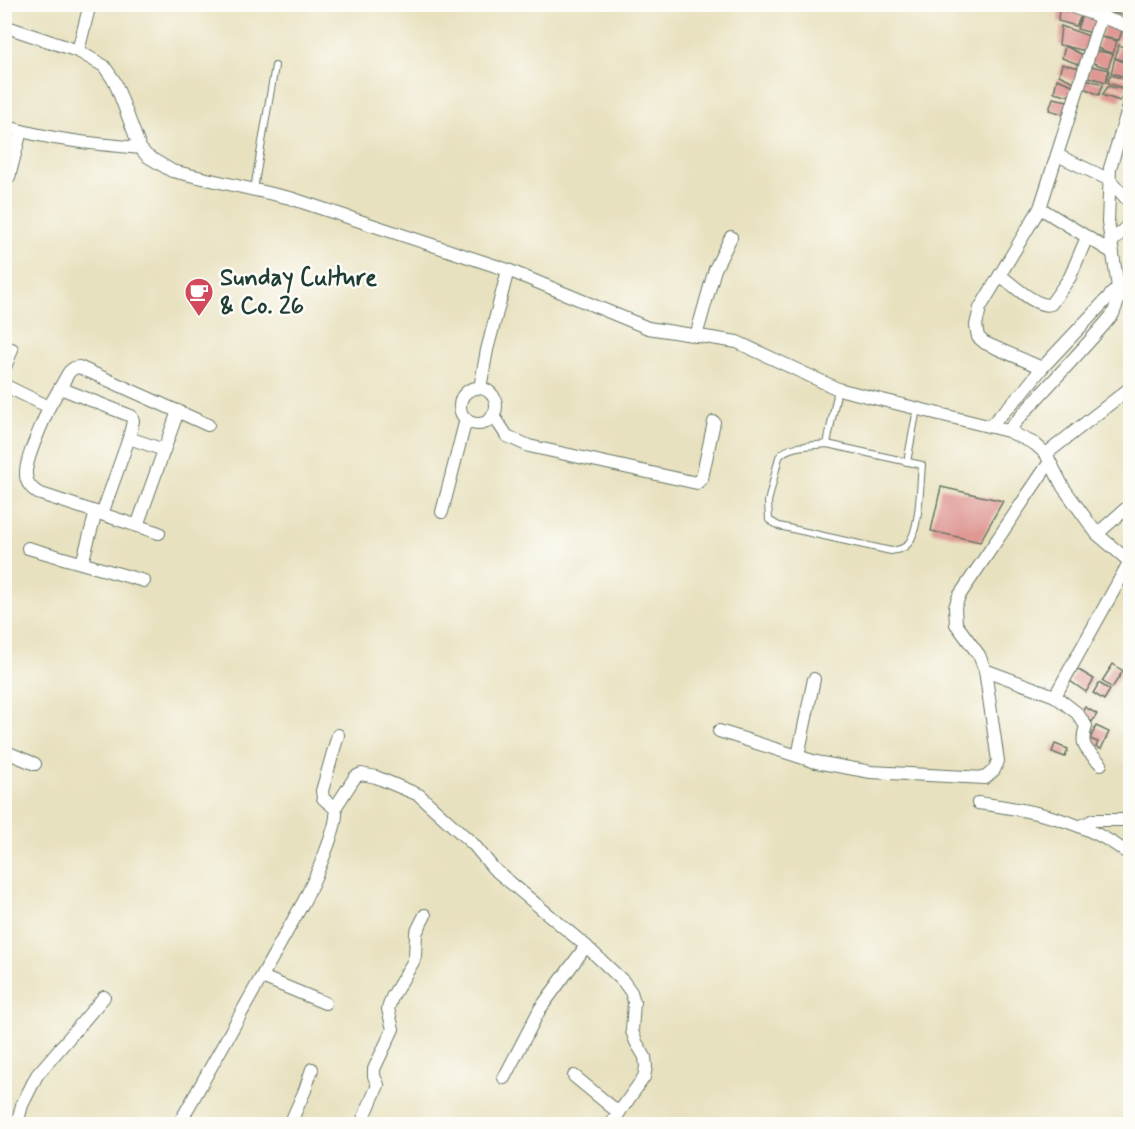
<svg xmlns="http://www.w3.org/2000/svg" width="1135" height="1129" font-family="Mynerve,sans-serif">
<style>
.building{fill:#df9894}
.lines{fill:none;stroke-linecap:round;stroke-linejoin:round}
.lane-casing{stroke:#657665;stroke-width:8}
.street-casing{stroke:#657665;stroke-width:14}
.lane{stroke:#fff;stroke-width:6}
.street{stroke:#fff;stroke-width:12}
.labels{text-anchor:middle;dominant-baseline:central;stroke-width:5;stroke-linejoin:round;paint-order:stroke}
.poi-label{font-size:24px;font-weight:bold;fill:#1f3d34;stroke:#fdfcf7;text-anchor:start}
</style>
<rect width="100%" height="100%" fill="#fdfcf7"/>
<filter id="ink" filterUnits="userSpaceOnUse"><feTurbulence type="fractalNoise" baseFrequency=".0167" numOctaves="2"/><feDisplacementMap in="SourceGraphic" scale="12" xChannelSelector="R" yChannelSelector="G"/><feConvolveMatrix kernelMatrix="1 2 1 2 8 2 1 2 1" color-interpolation-filters="sRGB"/></filter>
<filter id="wash" filterUnits="userSpaceOnUse"><feTurbulence type="fractalNoise" baseFrequency=".008" numOctaves="4" result="noise"/><feDisplacementMap in="SourceGraphic" scale="24" xChannelSelector="R" yChannelSelector="G"/><feGaussianBlur stdDeviation="1.35" result="paint"/><feColorMatrix in="noise" values="0 0 0 0 0 0 0 0 0 0 0 0 0 0 0 0 0 1.4 0 .05"/><feComposite in="paint" operator="in"/></filter>
<g filter="url(#wash)">
<rect width="100%" height="100%" fill="#e8e1bf"/>
<g id="blocks">
<g class="building">
<polygon points="1112,4 1129,4 1126,16 1110,12"/>
<polygon points="1059,9 1083,12 1076,26 1058,21"/>
<polygon points="1083,12 1097,19 1092,33 1077,29"/>
<polygon points="1105,24 1123,28 1119,40 1101,37 1117,41 1113,54 1097,48"/>
<polygon points="1061,26 1092,37 1090,52 1065,46 1085,56 1083,66 1062,58 1065,46 1059,45"/>
<polygon points="1119,45 1130,49 1130,63 1115,58"/>
<polygon points="1093,50 1113,54 1108,68 1090,62"/>
<polygon points="1115,58 1130,65 1130,78 1111,73"/>
<polygon points="1062,64 1080,68 1074,82 1059,75"/>
<polygon points="1091,66 1109,70 1106,82 1085,76"/>
<polygon points="1110,75 1130,80 1126,89 1108,83"/>
<polygon points="1057,79 1075,86 1070,96 1054,92"/>
<polygon points="1085,79 1103,84 1099,95 1084,88"/>
<polygon points="1108,86 1125,90 1120,101 1102,95"/>
<polygon points="1053,98 1068,101 1063,114 1049,110"/>
<polygon points="941,487 1003,501 980,542 931,531"/>
<polygon points="1113,664 1123,671 1112,688 1102,681"/>
<polygon points="1077,669 1094,679 1086,692 1070,681"/>
<polygon points="1099,683 1110,690 1104,700 1093,693"/>
<polygon points="1085,707 1097,714 1092,722 1080,715"/>
<polygon points="1096,726 1109,732 1101,749 1096,747 1098,742 1090,739"/>
<polygon points="1055,744 1068,749 1065,757 1052,752"/>
</g>
</g>
</g>
<g filter="url(#ink)">
<use href="#blocks" fill-opacity="0" stroke="#657665" stroke-width="1.5"/>
<g class="lines">
<g class="lane-casing">
<g id="lane">
<polyline points="254,189 275,66"/>
<path d="M 827,444 C 812,446 788,444 779,457 L 768,502 L 769,520 L 779,526 L 891,551 C 897,550 904,549 908,544 C 920,530 920,484 922,465 L 827,444 L 838,389"/>
<polyline points="907,462 917,409"/>
</g>
</g>
<g class="street-casing">
<g id="street">
<polyline points="1064,4 1130,27"/>
<polyline points="1105,4 1040,208 980,308 976,325 978,337 985,343 1042,368 1118,287"/>
<polyline points="4,26 78,51 104,66 115,82 140,148 147,156 172,171 290,198 508,270 648,328 737,342 838,389 1008,431 1035,444 1046,454 1063,487 1097,534 1130,562"/>
<polyline points="78,51 90,4"/>
<path d="M 4,126 C 49,140 95,144 140,148"/>
<polyline points="1057,155 1110,180 1130,203"/>
<polyline points="9,177 21,131"/>
<polyline points="1040,208 1113,253"/>
<polyline points="1111,243 1130,223"/>
<path d="M 1000,275 C 1012,284 1037,309 1051,304 L 1070,277 L 1087,237"/>
<polyline points="696,336 715,269 731,237"/>
<polyline points="4,370 12,349"/>
<polyline points="4,385 49,407 69,372 74,368 79,367 208,425"/>
<polyline points="60,388 131,416 133,421 129,438 164,450"/>
<polyline points="480,388 487,350 508,270"/>
<circle cx="478" cy="406" r="18"/>
<path d="M 49,407 C 43,423 25,459 26,474 C 26,483 31,488 38,493 L 159,533"/>
<polyline points="493,415 507,436 529,446 697,483 702,478 714,422"/>
<polyline points="990,426 1022,393 1042,368"/>
<path d="M 1008,431 C 1042,391 1080,354 1113,314 L 1118,301 L 1118,287 L 1108,222 L 1110,168 L 1130,103"/>
<polyline points="1046,454 1130,388"/>
<polyline points="442,512 466,419"/>
<polyline points="102,514 129,438"/>
<polyline points="137,526 178,411"/>
<polyline points="1097,534 1130,505"/>
<polyline points="28,548 144,581"/>
<polyline points="82,563 96,512"/>
<polyline points="985,670 1055,696 1130,561"/>
<path d="M 1055,696 L 1077,713 L 1086,726 C 1079,747 1087,750 1101,764"/>
<polyline points="719,731 816,762 871,772 985,778 994,770 998,761 985,670 979,655 956,624 955,607 959,596 1049,463"/>
<polyline points="4,751 35,764"/>
<polyline points="798,756 814,679"/>
<path d="M 978,803 C 1032,810 1087,821 1130,855"/>
<polyline points="335,808 355,777 361,774 376,777 419,795 474,845 493,868 586,946 623,981 631,992 634,1002 632,1031 636,1042 645,1057 646,1067 644,1077 611,1124"/>
<polyline points="1081,826 1094,820 1130,820"/>
<polyline points="262,977 325,1003"/>
<polyline points="574,1076 619,1113"/>
<polyline points="504,1078 540,1009 586,946"/>
<polyline points="17,1124 22,1105 37,1075 104,997"/>
<path d="M 179,1124 L 304,901 C 312,885 338,828 336,812 C 335,806 327,803 323,798 L 322,791 L 338,735"/>
<polyline points="290,1124 305,1090 312,1069"/>
<polyline points="361,1124 378,1085 374,1076 374,1069 393,1029 388,1009 392,997 413,962 415,956 416,933 425,915"/>
</g>
</g>
<use href="#lane" class="lane"/>
<use href="#street" class="street"/>
</g>
</g>
<defs>
<g id="cafe-pin" transform="scale(1.5)"><path d="M0 17L-7.5 6A9.5 9.5 0 1 1 7.5 6Z" fill="#d1495b" stroke="#fdfcf7"/><path d="M-5.5-4.5H6V0H3Q3 3.5 0 3.5H-2.5Q-5.5 3.5-5.5 0ZM3-3.2v2h1.7v-2ZM-6 4.5H4V6H-6Z" fill="#fff"/></g>
</defs>
<g fill-rule="evenodd">
<use href="#cafe-pin" x="199" y="292"/>
</g>
<g class="labels">
<g class="poi-label">
<text x="220" y="278">Sunday Culture<tspan x="220" dy="28">&amp; Co. 26</tspan></text>
</g>
</g>
<rect width="1135" height="1129" fill="none" stroke="#fdfcf7" stroke-width="24"/>
</svg>
